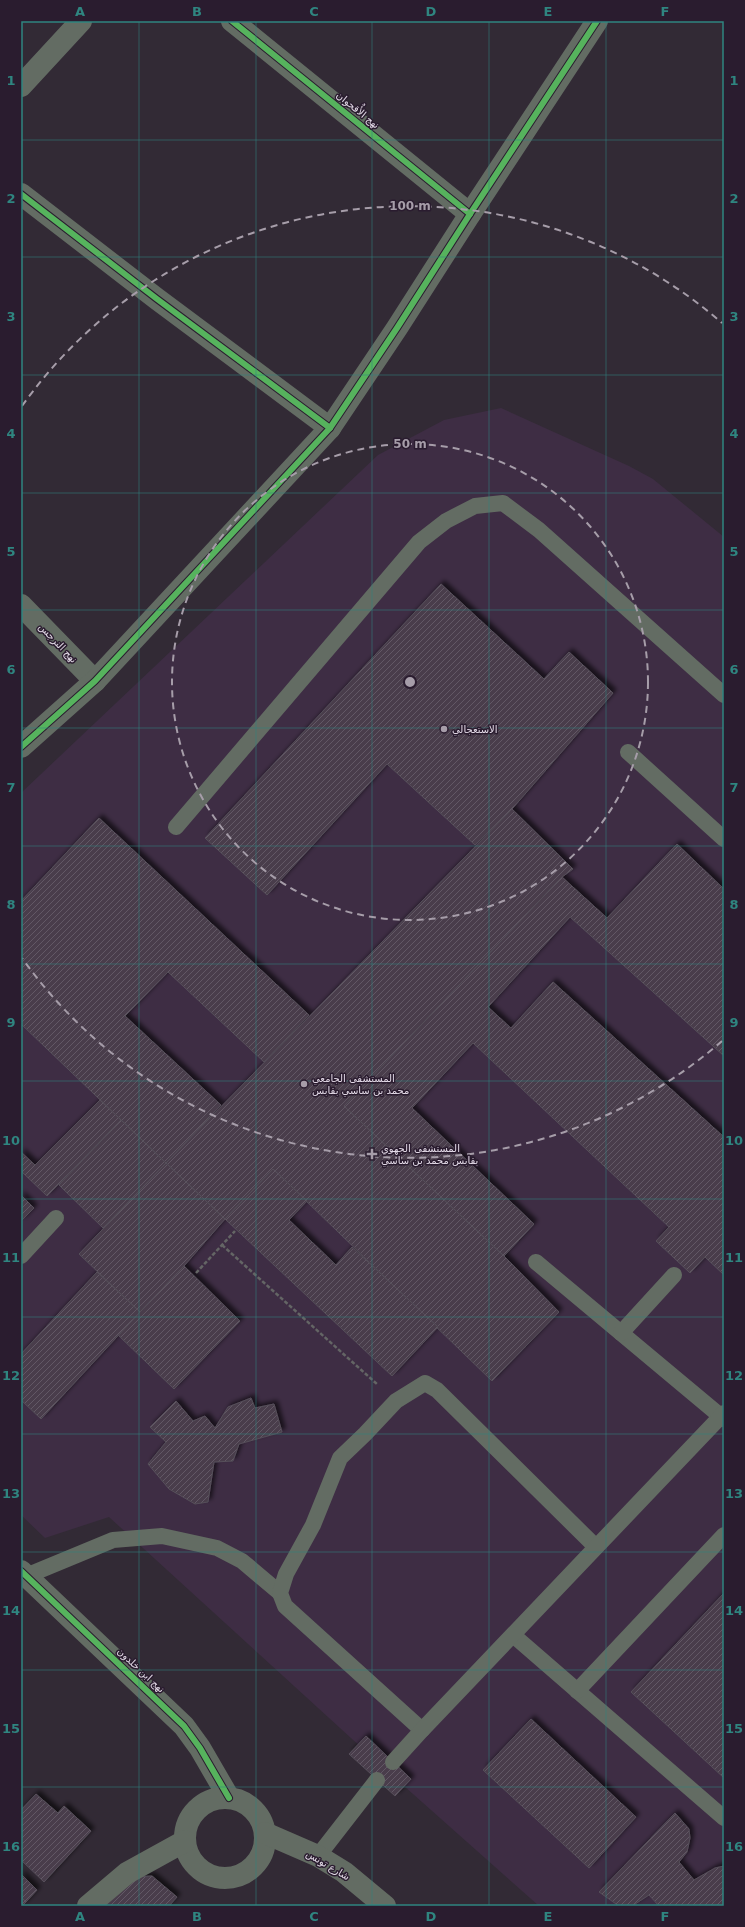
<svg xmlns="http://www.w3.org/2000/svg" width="745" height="1927" font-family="'DejaVu Sans',Cairo,sans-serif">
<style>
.built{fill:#3e2d44}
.building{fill:url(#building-hatch);stroke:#564f5a;filter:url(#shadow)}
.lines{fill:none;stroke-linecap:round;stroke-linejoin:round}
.path{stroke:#646565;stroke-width:2.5;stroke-dasharray:4 2;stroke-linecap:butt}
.service{stroke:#636c63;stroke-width:16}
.minor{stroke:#636c63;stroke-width:22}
.tertiary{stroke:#636c63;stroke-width:22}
.cycleway-casing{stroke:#2a1c2f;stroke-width:8}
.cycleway{stroke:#56b35d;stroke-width:6}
.grid{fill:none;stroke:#2f8580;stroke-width:1;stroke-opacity:0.55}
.ring{fill:none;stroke:#a69da9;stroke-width:2;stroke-dasharray:7 5}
.poi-dot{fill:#a69da9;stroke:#2a1c2f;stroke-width:1.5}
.labels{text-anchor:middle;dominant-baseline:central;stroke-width:3;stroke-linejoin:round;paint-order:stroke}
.street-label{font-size:10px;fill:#e4dbe8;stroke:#2a1c2f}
.poi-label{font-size:10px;fill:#e4dbe8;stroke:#2a1c2f;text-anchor:start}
.centre{fill:#a69da9;stroke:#2a1c2f;stroke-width:2}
.ring-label{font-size:12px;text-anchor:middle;font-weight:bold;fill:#a69da9;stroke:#2a1c2f;stroke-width:3;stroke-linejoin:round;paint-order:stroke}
.neatline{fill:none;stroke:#2f8580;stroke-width:1.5}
.grid-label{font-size:13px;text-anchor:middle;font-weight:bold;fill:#2f8580}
</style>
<defs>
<pattern id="building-hatch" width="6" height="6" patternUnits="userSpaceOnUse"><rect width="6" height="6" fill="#483e4b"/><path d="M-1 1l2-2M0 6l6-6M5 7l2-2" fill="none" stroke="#625965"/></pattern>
<filter id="shadow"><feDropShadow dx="3.5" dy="-3.5" stdDeviation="2" flood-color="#0009"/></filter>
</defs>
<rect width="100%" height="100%" fill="#322a35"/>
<polygon class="built" points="501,408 629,466 653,479 724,537 724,1906 539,1906 386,1770 109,1517 45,1538 21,1515 21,793 378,455 444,420"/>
<g class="building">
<polygon points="441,584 544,679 569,652 613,693 512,809 475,845 387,764 267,895 205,838"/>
<polygon points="512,809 573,869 562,877 344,1106 504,1256 559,1312 492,1381 273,1169 225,1219 166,1163"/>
<polygon points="99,818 309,1015 264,1062 168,972 125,1016 221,1105 166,1163 21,1024 21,901"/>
<polygon points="677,844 724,889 724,1056 570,917 488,1007 511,1028 553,982 724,1137 724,1275 705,1257 690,1273 656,1241 669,1227 473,1043 412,1108 534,1224 504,1256 344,1106 562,877 607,918"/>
<polygon points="100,1100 121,1120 47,1196 21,1171 21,1152 35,1165"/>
<polygon points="121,1120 166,1163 103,1228 59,1185"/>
<polygon points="166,1163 225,1219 184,1266 140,1312 79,1254"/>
<polygon points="273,1169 307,1201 289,1220 336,1265 352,1247 438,1327 392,1376 225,1219"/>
<polygon points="21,1195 34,1208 21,1221"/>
<polygon points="184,1266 240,1321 174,1389 118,1335"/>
<polygon points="97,1272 140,1312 41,1419 21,1400 21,1354"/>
<polygon points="251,1398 255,1408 274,1404 282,1432 239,1444 233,1461 214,1462 208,1502 195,1504 169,1489 148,1464 166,1442 150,1427 176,1401 193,1421 205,1416 215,1428 228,1407"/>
<polygon points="724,1593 724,1778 631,1692"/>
<polygon points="531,1719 636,1817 589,1868 483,1770"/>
<polygon points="366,1736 411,1779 395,1796 349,1754"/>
<polygon points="36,1794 58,1813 64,1806 91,1831 44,1882 21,1860 21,1810"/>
<polygon points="675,1813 689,1829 690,1838 687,1852 679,1862 694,1880 715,1868 724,1866 724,1906 659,1906 649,1895 632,1906 619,1906 599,1892"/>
<polygon points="21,1874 37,1890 26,1902 21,1897"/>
<polygon points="152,1876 177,1897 169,1906 106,1906 103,1903 128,1877"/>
<polygon points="21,1897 26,1902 22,1906 21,1906"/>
</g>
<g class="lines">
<g class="path">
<polyline points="222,1245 378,1385"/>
<polyline points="196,1273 235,1231"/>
</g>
<g class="service">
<polyline points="628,752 724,839"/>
<polyline points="176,827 419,542 446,521 475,506 503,503 539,530 724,695"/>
<polyline points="21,1256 56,1218"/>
<polyline points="536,1262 724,1419"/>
<polyline points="621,1333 674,1275"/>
<polyline points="26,1576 113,1540 162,1536 217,1548 242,1561 280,1593"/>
<polyline points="513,1635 724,1818"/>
<polyline points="577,1691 724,1535"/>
<polyline points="422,1730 285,1606 280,1593 286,1574 313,1525 340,1458 365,1434 396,1401 425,1383 437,1390 596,1547"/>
<polyline points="393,1762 422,1730 724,1413"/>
<polyline points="318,1856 377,1780"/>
</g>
<g class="minor">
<polyline points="232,21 470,214"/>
<polyline points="21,86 81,21"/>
<polyline points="21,194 157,299 330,428"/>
<polyline points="21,605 95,681"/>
<polyline points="21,747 95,681 330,428 397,328 470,214 597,21"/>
</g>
<g class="tertiary">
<polyline points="21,1571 184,1726 200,1748 229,1798"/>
<circle cx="225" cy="1838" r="40"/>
<polyline points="265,1833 318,1856 344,1872 385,1906"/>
<polyline points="88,1906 127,1873 185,1841"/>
</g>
<g class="cycleway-casing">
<g id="cycleway">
<polyline points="232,21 470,214"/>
<polyline points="21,194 157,299 330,428"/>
<polyline points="21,747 95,681 330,428 397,328 470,214 597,21"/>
<polyline points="21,1571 184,1726 200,1748 229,1798"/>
</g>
</g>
<use href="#cycleway" class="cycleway"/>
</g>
<path class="grid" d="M 139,21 L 139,1906M 256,21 L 256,1906M 372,21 L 372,1906M 489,21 L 489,1906M 606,21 L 606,1906M 21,140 L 724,140M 21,257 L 724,257M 21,375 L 724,375M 21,493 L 724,493M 21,610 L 724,610M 21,728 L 724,728M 21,846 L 724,846M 21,964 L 724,964M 21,1081 L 724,1081M 21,1199 L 724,1199M 21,1317 L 724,1317M 21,1434 L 724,1434M 21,1552 L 724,1552M 21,1670 L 724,1670M 21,1787 L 724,1787"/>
<g class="ring">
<circle cx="410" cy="682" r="238"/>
<path d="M722 1041A476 476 0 0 1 22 958M22 406A476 476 0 0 1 722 323"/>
</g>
<g class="poi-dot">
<circle cx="444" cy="729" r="4"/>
<circle cx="304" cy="1084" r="4"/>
<path d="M370 1148h4v4h4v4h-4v4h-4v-4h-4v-4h4z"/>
</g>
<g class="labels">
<g class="street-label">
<text transform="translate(358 110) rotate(39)">نهج الأُقحوان</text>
<text transform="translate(58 643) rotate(46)">نهج النرجس</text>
<text transform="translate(141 1670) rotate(43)">نهج ابن خلدون</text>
<text transform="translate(328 1865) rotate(31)">شارع تونس</text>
</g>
<g class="poi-label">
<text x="452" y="729">الاستعجالي</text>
<text x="312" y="1078">المستشفى الجامعي<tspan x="312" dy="12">محمد بن ساسي بقابس</tspan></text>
<text x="381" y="1148">المستشفى الجهوي<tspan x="381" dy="12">بقابس محمد بن ساسي</tspan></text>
</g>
</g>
<circle cx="410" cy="682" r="6" class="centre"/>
<g class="ring-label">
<text x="410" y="210">100 m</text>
<text x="410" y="448">50 m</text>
</g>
<rect width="745" height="1927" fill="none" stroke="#2a1c2f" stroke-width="44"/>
<rect x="22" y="22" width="701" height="1883" class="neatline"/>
<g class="grid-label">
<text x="80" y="16">A</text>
<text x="197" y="16">B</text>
<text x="314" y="16">C</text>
<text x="431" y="16">D</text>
<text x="548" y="16">E</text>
<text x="665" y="16">F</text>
<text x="11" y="85">1</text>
<text x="734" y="85">1</text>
<text x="11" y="203">2</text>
<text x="734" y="203">2</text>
<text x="11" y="321">3</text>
<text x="734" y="321">3</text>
<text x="11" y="438">4</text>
<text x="734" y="438">4</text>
<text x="11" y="556">5</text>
<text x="734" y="556">5</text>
<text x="11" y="674">6</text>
<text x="734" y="674">6</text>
<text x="11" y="792">7</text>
<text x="734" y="792">7</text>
<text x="11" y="909">8</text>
<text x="734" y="909">8</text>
<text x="11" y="1027">9</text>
<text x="734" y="1027">9</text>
<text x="11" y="1145">10</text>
<text x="734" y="1145">10</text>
<text x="11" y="1262">11</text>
<text x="734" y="1262">11</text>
<text x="11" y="1380">12</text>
<text x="734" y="1380">12</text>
<text x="11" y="1498">13</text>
<text x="734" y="1498">13</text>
<text x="11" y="1615">14</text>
<text x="734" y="1615">14</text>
<text x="11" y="1733">15</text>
<text x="734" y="1733">15</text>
<text x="11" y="1851">16</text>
<text x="734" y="1851">16</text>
<text x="80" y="1921">A</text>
<text x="197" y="1921">B</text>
<text x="314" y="1921">C</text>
<text x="431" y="1921">D</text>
<text x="548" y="1921">E</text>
<text x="665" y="1921">F</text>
</g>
</svg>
